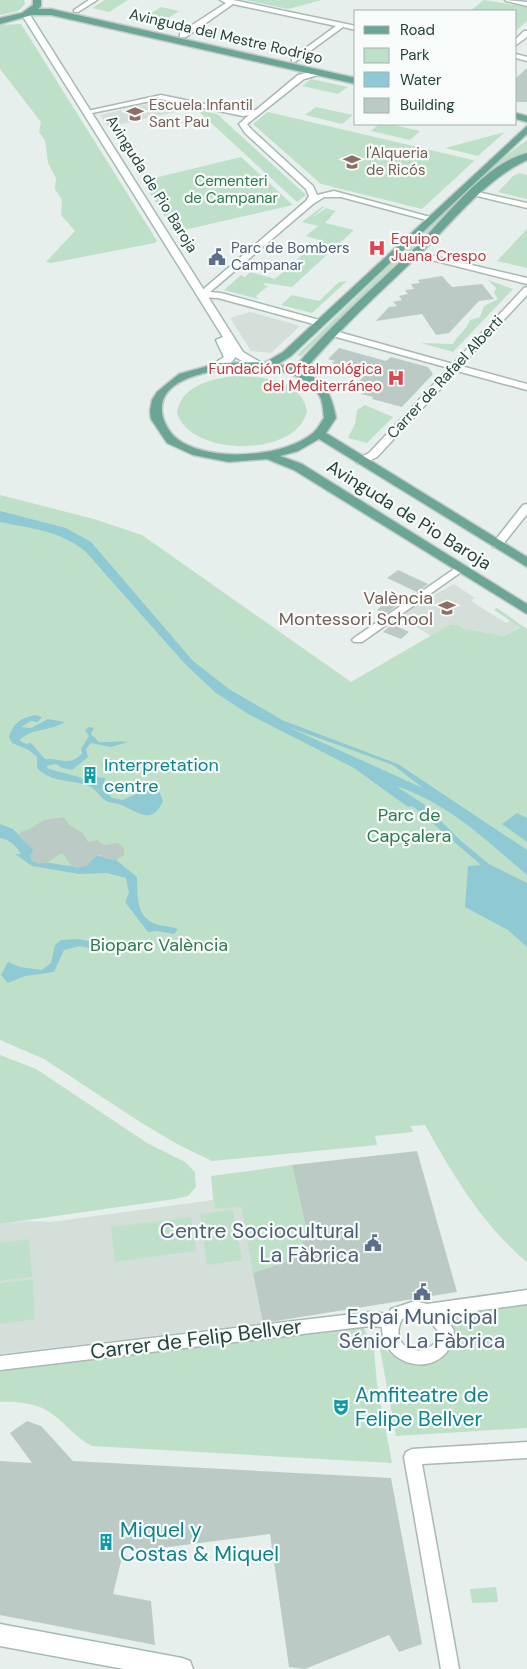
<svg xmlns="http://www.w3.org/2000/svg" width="527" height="1669" font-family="'DM Sans',sans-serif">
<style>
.built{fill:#d4dfda}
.green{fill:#bfe0c8}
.water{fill:#8ec9d4;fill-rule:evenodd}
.building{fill:#bbcac4}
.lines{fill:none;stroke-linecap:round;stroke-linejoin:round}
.street-casing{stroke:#a8b8b2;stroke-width:3}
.secondary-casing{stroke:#a4bbb3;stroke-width:3}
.primary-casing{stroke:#c2cac8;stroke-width:3}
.street{fill:#fff;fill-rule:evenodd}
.secondary{fill:#fff;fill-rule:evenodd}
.primary{fill:#6aa596;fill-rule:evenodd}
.labels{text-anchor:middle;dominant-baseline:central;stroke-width:4.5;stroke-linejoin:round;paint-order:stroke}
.far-street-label{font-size:15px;fill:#24423a;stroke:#f7fbf9}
.far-education-label{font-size:15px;fill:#785e54;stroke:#f7fbf9;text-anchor:start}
.far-park-label{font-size:15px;fill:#2d7a4b;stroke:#f7fbf9}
.far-health-label{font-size:15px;fill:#be3a42;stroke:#f7fbf9;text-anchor:start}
.far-service-label{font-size:15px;fill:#4e5e75;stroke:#f7fbf9;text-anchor:start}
.street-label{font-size:18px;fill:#24423a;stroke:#f7fbf9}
.education-label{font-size:18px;fill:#785e54;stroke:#f7fbf9;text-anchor:end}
.culture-label{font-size:18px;fill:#0d838f;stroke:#f7fbf9;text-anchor:start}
.park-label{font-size:18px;fill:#2d7a4b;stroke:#f7fbf9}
.near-service-label{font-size:21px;fill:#4e5e75;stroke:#f7fbf9;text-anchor:end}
.near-street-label{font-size:21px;fill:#24423a;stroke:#f7fbf9}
.near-culture-label{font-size:21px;fill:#0d838f;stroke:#f7fbf9;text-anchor:start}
</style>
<rect width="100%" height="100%" fill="#e6efeb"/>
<g class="built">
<polygon points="161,101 189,109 108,127 100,115"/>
<polygon points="250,312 280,320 300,326 271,353 251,351 230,318"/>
<polygon points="454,584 475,598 471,601 506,623 511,620 520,626 504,636 461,628 462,626 451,624 431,636 398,615"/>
<polygon points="213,1200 214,1209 241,1206 263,1323 0,1354 0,1224 26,1221 51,1222"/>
</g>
<g class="green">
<polygon points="0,0 24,0 25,4 18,11 0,15"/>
<polygon points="105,0 128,0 109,12 92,8"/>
<polygon points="245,0 322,0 288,9"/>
<polygon points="484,0 527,7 527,21 516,31 516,11 470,11"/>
<polygon points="161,7 179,11 161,23 142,19"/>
<polygon points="21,24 157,241 155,243 51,263 46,262 75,231 61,215 62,200 55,189 56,178 48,163 45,140 39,132 41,122 0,69 0,25"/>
<polygon points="311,79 348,87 338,94 302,86"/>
<polygon points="316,107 353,115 342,124 305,115"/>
<polygon points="196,109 217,114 306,195 297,202"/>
<polygon points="268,112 473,160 474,161 422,209 321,184 253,124"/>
<polygon points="379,124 389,124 420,131 410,140 371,131"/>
<polygon points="505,132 478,156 445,148"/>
<polygon points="527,140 527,151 501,165 404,257 399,256 499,161"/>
<polygon points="241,157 293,205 184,230 173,229 142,181"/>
<polygon points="520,173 527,175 527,199 498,192 513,176"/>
<polygon points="323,206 324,207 312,218 326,208 336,211 325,223 354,230 292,287 265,283 263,285 268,286 256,296 258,299 224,290 241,275 245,277 250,272 275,279 317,242 322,241 306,236 318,226 302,222"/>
<polygon points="527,229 527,268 497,261"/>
<polygon points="396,259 400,260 301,356 297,355"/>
<path d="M 488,280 L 513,289 L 453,352 L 421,343 L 453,344 C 458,334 466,331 470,320 L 480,317 L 484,306 L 498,299 L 494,293 L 496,288 Z"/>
<polygon points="347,281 312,313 281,305 292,295 319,301 339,282"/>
<path d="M 234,376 C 260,376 301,379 307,411 C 298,457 191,458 177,413 C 180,386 211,379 234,376 Z"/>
<polygon points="365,405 393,417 367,443 348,438 355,424 357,410"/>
<path d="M 0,495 L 94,519 L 142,535 L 351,682 L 451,624 L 462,626 L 461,628 L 504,636 L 520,627 L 494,610 L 497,608 L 527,629 L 527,1262 C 483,1226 452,1173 425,1125 L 411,1126 L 413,1132 L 375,1136 L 377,1145 L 212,1161 L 179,1145 L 140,1122 L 44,1059 L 0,1040 Z"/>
<polygon points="0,1055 36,1069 147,1143 185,1162 195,1172 196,1187 188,1196 175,1199 0,1224"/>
<polygon points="292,1165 306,1228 299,1257 253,1273 241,1207 214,1209 211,1176"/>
<polygon points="233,1210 242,1260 207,1265 200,1214"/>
<polygon points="191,1217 196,1251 115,1262 111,1227"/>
<polygon points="29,1239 32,1277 0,1281 0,1243"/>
<polygon points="33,1279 35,1319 0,1324 0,1283"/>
<path d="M 527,1301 L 527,1428 L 396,1436 L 379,1344 C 387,1350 398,1361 408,1364 C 443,1372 466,1342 443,1313 Z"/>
<path d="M 362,1324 L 374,1350 L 377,1384 L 392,1463 L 92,1446 C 73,1437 63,1419 46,1410 C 35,1403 13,1401 0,1402 L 0,1370 Z"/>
<polygon points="496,1587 498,1602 472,1603 470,1589"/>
</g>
<g class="water">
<path d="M 0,511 L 66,528 L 91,542 L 193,661 L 229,689 L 282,720 L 398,764 L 527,850 L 527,875 C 486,840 448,803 396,786 L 425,805 L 460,840 L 489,864 L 527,883 L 527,947 L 508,930 L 465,907 L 468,866 L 481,865 L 415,808 L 411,806 L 408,807 L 354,768 L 248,714 L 216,693 L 185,664 L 85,551 C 61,531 29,528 0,522 ZM 288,727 L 393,765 L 423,788 Z"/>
<path d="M 35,715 L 42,717 L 38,722 L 31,721 L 21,727 L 31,728 L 48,719 L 65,722 C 51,731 32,728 19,740 L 26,744 L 31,743 L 45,759 C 61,758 71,767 82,753 L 81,749 L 89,736 L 85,730 L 89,727 L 94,728 L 91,734 L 99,742 C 110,743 117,740 128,742 L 111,747 L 91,743 L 86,749 L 88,757 L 72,770 L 62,768 L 56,764 L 46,766 L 49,769 L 79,777 L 84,780 L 95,777 L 105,778 L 103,787 L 112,798 L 123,800 L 153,786 L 158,788 L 163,801 C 151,827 138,811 119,804 C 116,803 111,803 108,802 C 100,798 95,787 87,785 C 70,780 50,782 37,768 L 37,757 L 29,750 L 12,743 L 9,737 C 13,723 21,718 35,715 Z"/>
<polygon points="517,813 527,818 527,842 502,824"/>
<path d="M 0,824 L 13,829 L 34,850 L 30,855 L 32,861 C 49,862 73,868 86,866 L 95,855 L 116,860 L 137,877 C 138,893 135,912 151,922 C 158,926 170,926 178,929 L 174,934 L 157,931 L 148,932 L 125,902 L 129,893 L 126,878 L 107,873 L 79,874 L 32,866 L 15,854 L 21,854 C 16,846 10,839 0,838 Z"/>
<polygon points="78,939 93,942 93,949 80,946 64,950 54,972 25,976 8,983 1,975 8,962 20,967 42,970 51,963 55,945 61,940"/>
</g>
<g class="building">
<polygon points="527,68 527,102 516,102 516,78"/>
<polygon points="442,276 452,287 482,284 494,299 479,301 449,333 436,335 422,314 376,321 389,307 397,306 393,302 402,300 399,296 408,294 405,290 414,289 411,284 420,283 418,280"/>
<polygon points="339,348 386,361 391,357 428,367 433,374 402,407 372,399 373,397 361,394 365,390 353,387 365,375 336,367 338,365 332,363 335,361 328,359"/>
<polygon points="398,570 428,584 417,592 387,578"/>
<polygon points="386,602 396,606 386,614 377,610"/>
<polygon points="392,624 409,632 401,639 383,632"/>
<polygon points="64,817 69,825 83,833 88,842 97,840 104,845 118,843 124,848 124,855 116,860 106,859 99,854 86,866 76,868 70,864 62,853 48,862 39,864 32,861 30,855 34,850 20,838 20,832 28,830 44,820"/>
<polygon points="417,1151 457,1292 263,1323 253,1273 299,1257 306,1228 292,1165"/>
<polygon points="27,1421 41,1426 73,1461 391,1478 422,1644 399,1652 389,1635 305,1669 289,1667 270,1534 145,1550 124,1549 113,1594 151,1601 155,1645 0,1615 0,1461 32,1463 10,1433"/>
</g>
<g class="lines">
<g class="street-casing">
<g id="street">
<polygon points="89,0 97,0 78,12 74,12 74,10"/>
<polygon points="220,0 233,0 356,26 356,30 343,27 295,62 292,62 292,58 336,26 233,4 186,37 180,37 180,33 226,3"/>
<polygon points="505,0 527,2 527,6 506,1"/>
<polygon points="524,31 527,31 527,37 516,45 516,39"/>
<polygon points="516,54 527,57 527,61 516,58"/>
<polygon points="319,70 323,72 322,74 304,79 247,124 251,129 313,186 317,195 334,191 434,218 430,221 341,197 324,197 313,204 210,292 221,293 323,321 323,325 317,325 218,298 199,297 199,293 306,201 309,196 306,189 245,133 239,124 249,115 243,116 161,99 87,114 83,112 161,95 243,112 256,110 298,75"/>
<polygon points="473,191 527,203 527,208 473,195"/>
<polygon points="412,251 527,278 527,284 412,255"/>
<polygon points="527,287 527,295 461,366 527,384 527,390 457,371 377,457 365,463 357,463 357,459 369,453 449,368 329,335 329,331 335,331 453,364 524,288"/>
<polygon points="527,504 527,514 501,547 493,547 493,543 523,505"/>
<polygon points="460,565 464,566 465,568 464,570 362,642 354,642 352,640 354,638"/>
<path d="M 527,1290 L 527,1304 L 445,1315 L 454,1331 C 452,1338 451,1347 446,1353 C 423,1378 381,1359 382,1327 L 370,1326 L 0,1370 L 0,1356 L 370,1312 L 389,1314 L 391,1309 L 415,1301 L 427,1304 ZM 415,1315 L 429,1320 L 438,1331 C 437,1334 436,1339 435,1342 C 423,1360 387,1348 402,1319 Z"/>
<polygon points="527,1442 527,1458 422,1464 459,1669 441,1669 404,1457 406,1452 412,1449"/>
</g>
</g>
<g class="secondary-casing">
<g id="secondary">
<path d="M 26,12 L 30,15 L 243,352 L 260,362 L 260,366 L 252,366 L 235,357 C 233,363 223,368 216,369 L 210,366 L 224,357 L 216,340 L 223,337 L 22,15 Z"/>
<polygon points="0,1624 182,1658 190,1661 193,1669 124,1669 0,1646"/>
</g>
</g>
<g class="primary-casing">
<g id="primary">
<polygon points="33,0 41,0 41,6 38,9 51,9 356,78 356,84 51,15 32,15 0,24 0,18 22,13 33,5"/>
<polygon points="516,113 527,116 527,122 516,119"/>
<path d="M 527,126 L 527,134 L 291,356 L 278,364 L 294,368 C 331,325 374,287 415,248 C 445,218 484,164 527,153 L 527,160 C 485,180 456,218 424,250 C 383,290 340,328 303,372 C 325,381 332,395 336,418 L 326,433 L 527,557 L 527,567 L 319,439 L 298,451 L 280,456 L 302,464 L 527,604 L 527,614 L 294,470 L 267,459 L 229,462 L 193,455 L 167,443 L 151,419 L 150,411 L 152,400 L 157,392 L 179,374 L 219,363 L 266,362 L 283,352 ZM 256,367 C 277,370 308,374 319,395 C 323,401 323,410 324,418 C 321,422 318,429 313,433 C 284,458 206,463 176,438 C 169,432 162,420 162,411 C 159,372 230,368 256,367 Z"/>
</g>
</g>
<use href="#street" class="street"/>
<use href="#secondary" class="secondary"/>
<use href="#primary" class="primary"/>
</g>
<defs>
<g id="school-bare" transform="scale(1.35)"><path d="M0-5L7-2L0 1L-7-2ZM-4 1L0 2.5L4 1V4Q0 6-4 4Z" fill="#8d6e63" stroke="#f7fbf9" stroke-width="2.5" paint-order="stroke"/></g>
<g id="hospital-bare" transform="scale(1.35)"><path d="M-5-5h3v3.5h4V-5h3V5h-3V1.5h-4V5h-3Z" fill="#e0444e" stroke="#f7fbf9" stroke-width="2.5" paint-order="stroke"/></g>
<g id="civic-bare" transform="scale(1.35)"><path d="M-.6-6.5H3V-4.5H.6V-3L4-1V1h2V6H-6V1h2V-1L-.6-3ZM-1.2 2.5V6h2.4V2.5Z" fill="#5c6f8a" stroke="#f7fbf9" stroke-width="2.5" paint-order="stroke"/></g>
<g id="building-bare" transform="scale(1.35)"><path d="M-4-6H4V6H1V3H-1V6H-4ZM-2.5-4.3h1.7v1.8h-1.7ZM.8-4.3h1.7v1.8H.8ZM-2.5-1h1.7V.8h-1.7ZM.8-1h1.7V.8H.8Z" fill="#0f9aa8" stroke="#f7fbf9" stroke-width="2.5" paint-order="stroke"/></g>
<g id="theatre-bare" transform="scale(1.35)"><path d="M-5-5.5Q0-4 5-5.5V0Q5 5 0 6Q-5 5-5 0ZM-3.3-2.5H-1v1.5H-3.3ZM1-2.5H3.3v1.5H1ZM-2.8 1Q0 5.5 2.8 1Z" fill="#0f9aa8" stroke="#f7fbf9" stroke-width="2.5" paint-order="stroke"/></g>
</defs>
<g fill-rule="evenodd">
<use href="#school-bare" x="135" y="114"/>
<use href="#school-bare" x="352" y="162"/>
<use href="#hospital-bare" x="377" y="248"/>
<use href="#civic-bare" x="217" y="257"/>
<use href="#hospital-bare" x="396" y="378"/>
<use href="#school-bare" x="447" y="608"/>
<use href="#building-bare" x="90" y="775"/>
<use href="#civic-bare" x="373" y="1243"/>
<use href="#civic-bare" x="422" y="1292"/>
<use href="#theatre-bare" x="341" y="1407"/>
<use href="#building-bare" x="106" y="1542"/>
</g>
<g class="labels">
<g class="far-street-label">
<text transform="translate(226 36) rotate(13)">Avinguda del Mestre Rodrigo</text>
<text transform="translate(152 184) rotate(58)">Avinguda de Pio Baroja</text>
<text transform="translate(445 377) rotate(-47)">Carrer de Rafael Alberti</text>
</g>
<g class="far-education-label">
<text x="149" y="105">Escuela Infantil<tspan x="149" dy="17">Sant Pau</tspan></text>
<text x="366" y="153">l'Alqueria<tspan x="366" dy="17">de Ricós</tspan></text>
</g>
<g class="far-park-label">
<text x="231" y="181">Cementeri<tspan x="231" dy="17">de Campanar</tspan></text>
</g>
<g class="far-health-label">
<text x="391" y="239">Equipo<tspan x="391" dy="17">Juana Crespo</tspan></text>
<text x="382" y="369" text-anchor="end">Fundación Oftalmológica<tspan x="382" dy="17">del Mediterráneo</tspan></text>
</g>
<g class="far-service-label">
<text x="231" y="248">Parc de Bombers<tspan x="231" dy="17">Campanar</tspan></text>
</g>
<g class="street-label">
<text transform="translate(409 515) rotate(32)">Avinguda de Pio Baroja</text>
</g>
<g class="education-label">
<text x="433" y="598">València<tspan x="433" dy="21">Montessori School</tspan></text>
</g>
<g class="culture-label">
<text x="104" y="765">Interpretation<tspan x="104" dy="21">centre</tspan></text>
</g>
<g class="park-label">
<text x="409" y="815">Parc de<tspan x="409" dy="21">Capçalera</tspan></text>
<text x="159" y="945">Bioparc València</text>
</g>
<g class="near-service-label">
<text x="359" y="1231">Centre Sociocultural<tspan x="359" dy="24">La Fàbrica</tspan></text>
<text x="422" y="1317" text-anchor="middle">Espai Municipal<tspan x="422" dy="24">Sénior La Fàbrica</tspan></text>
</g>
<g class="near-street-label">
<text transform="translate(196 1339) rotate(-7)">Carrer de Felip Bellver</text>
</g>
<g class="near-culture-label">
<text x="355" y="1395">Amfiteatre de<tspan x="355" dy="24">Felipe Bellver</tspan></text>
<text x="120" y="1530">Miquel y<tspan x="120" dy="24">Costas &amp; Miquel</tspan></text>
</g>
</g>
<rect x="354" y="10" width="162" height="115" fill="#f7fbf9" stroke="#a3b1ad"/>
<rect x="364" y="26" width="25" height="8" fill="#6aa596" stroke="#a3b1ad"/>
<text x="400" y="35" font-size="15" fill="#24423a">Road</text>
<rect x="364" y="48" width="25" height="15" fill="#bfe0c8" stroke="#a3b1ad"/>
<text x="400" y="60" font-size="15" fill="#24423a">Park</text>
<rect x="364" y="72" width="25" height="15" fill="#8ec9d4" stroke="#a3b1ad"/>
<text x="400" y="85" font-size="15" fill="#24423a">Water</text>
<rect x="364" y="98" width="25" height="15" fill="#bbcac4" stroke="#a3b1ad"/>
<text x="400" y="110" font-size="15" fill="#24423a">Building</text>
</svg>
